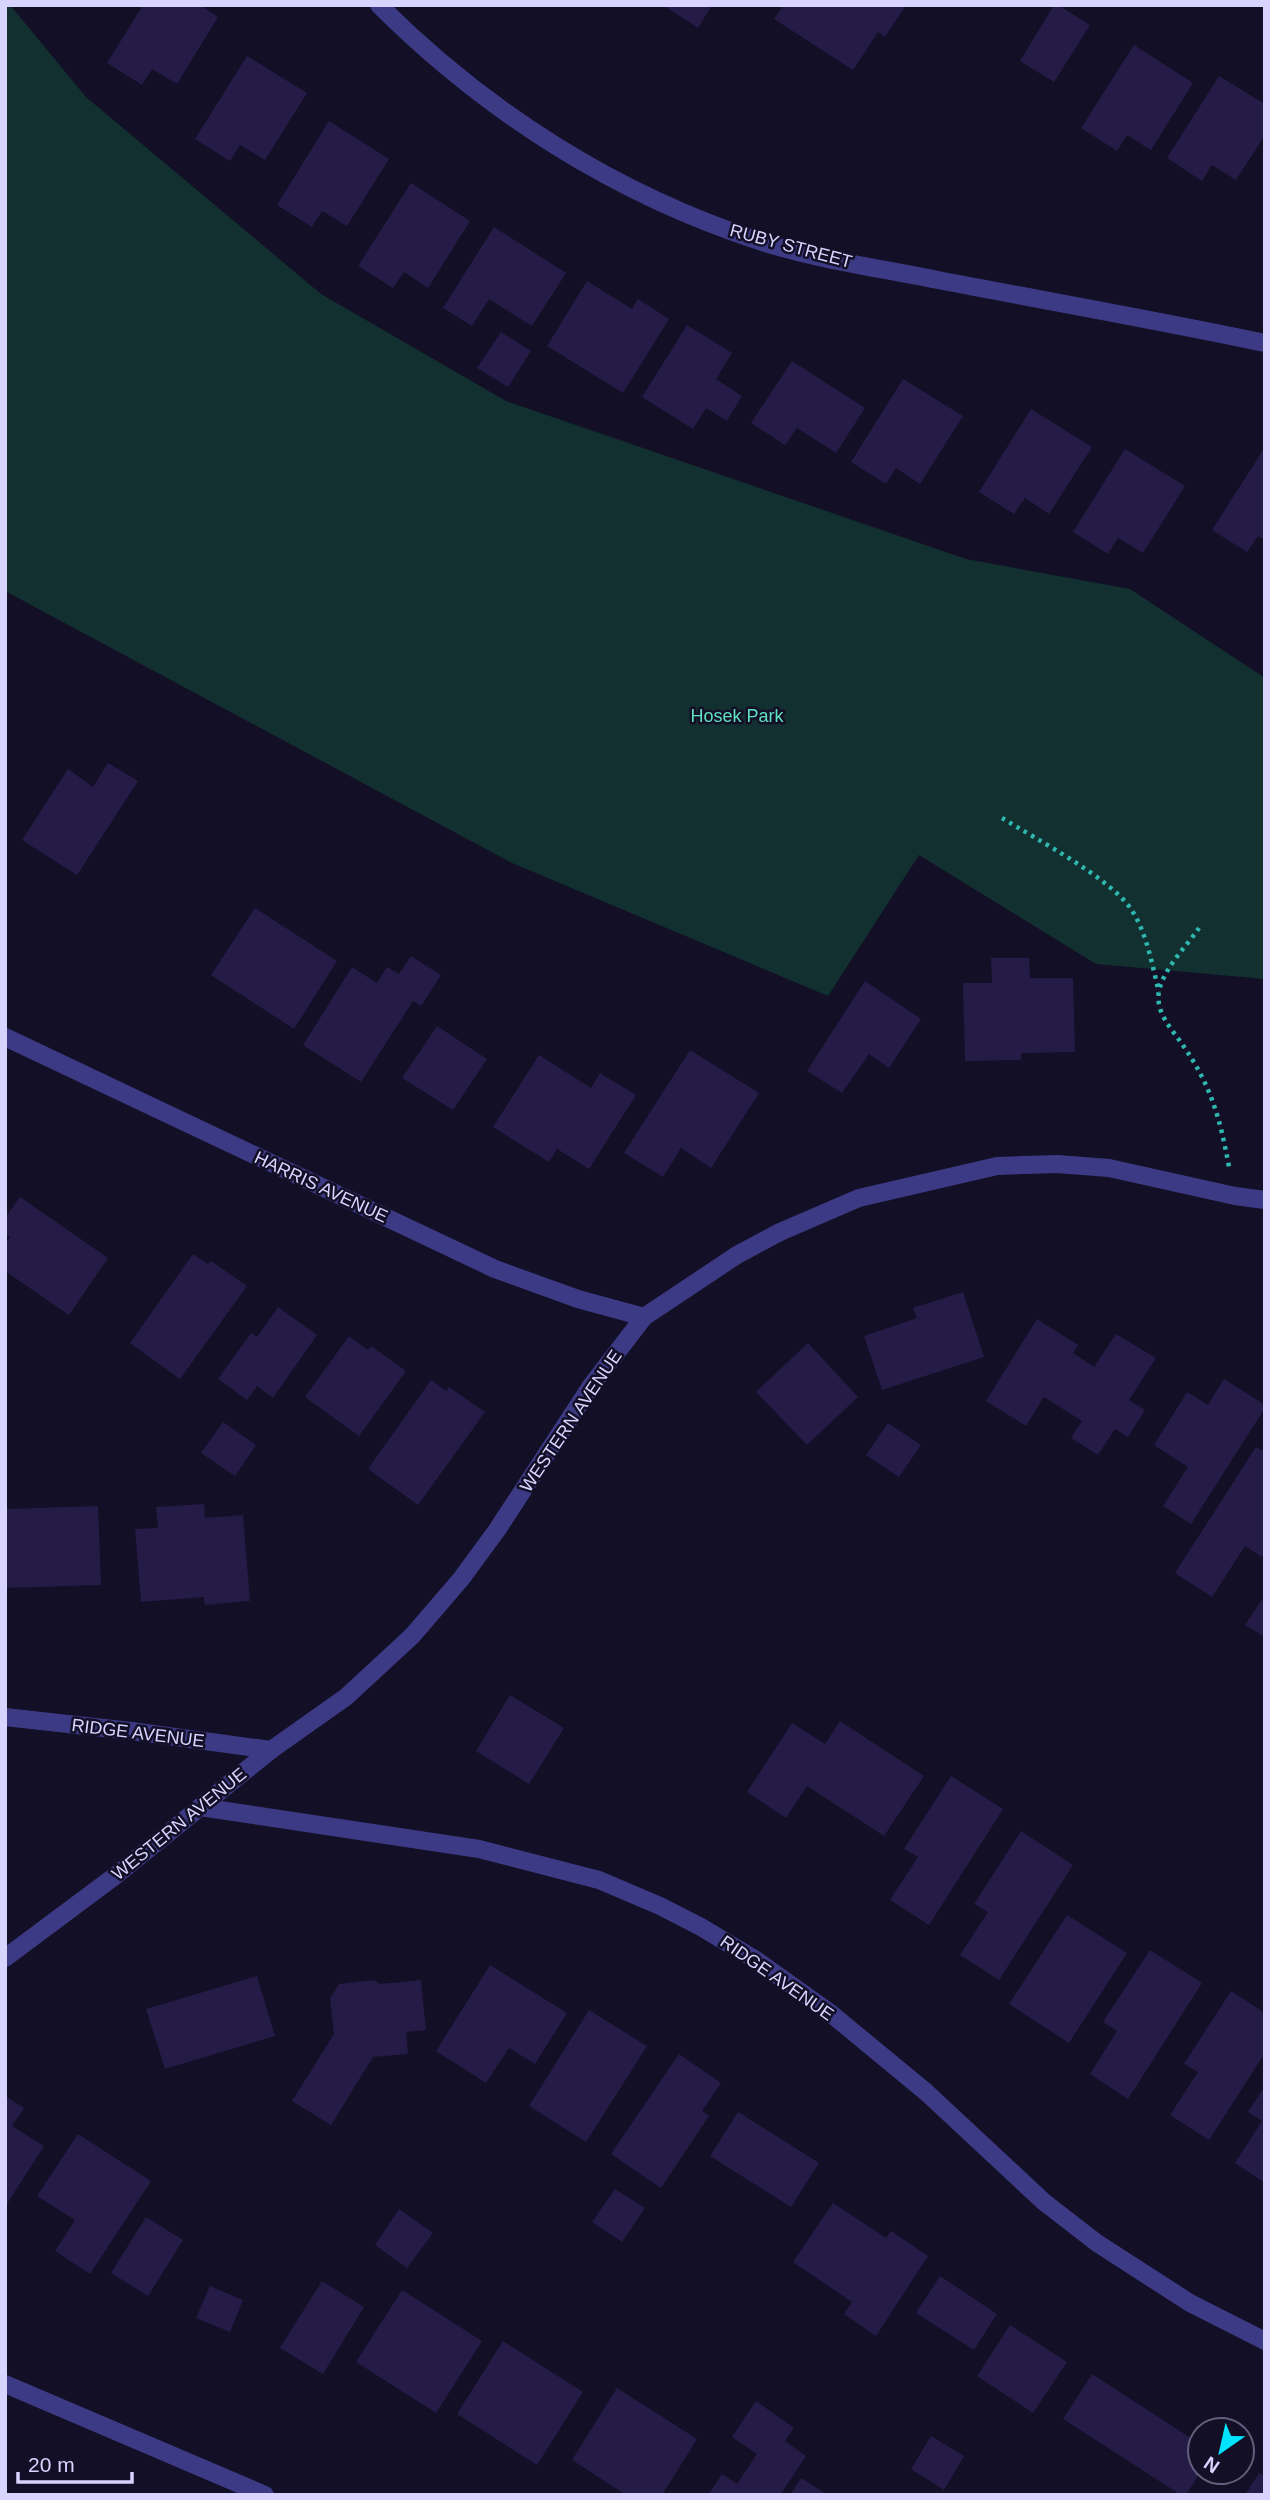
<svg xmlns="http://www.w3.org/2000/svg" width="1270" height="2500" font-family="Helvetica,sans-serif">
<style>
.green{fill:#12302f}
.building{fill:#241b47}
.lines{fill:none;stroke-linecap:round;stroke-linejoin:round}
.path{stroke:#2fb8b0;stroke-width:4.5;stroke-dasharray:3.5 5;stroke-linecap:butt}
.street{stroke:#3d3a85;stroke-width:18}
.labels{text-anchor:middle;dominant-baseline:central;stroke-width:5;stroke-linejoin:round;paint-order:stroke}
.street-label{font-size:18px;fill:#d9d4ff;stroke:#130f26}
.park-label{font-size:18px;fill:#5fe0c0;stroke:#130f26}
</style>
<rect width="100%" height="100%" fill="#130f26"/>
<polygon class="green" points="5,5 10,5 86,97 321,294 506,401 966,559 1130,589 1265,678 1265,979 1096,964 919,855 828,996 512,863 5,591"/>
<g class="building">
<polygon points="143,5 200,5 218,17 177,84 152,69 142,85 107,63"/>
<polygon points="663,5 712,5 698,28"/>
<polygon points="784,5 906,5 885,37 878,32 853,70 774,19"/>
<polygon points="1054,5 1058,5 1090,25 1054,82 1020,61"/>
<polygon points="1134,45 1193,83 1151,150 1127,135 1117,151 1081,128"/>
<polygon points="247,56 307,93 265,160 240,145 230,161 195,139"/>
<polygon points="1219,76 1265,104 1265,135 1236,180 1212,165 1202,181 1167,158"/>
<polygon points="329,121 389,159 347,226 322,211 312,227 277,205"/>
<polygon points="411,183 470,221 428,288 404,272 393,288 358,266"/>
<polygon points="494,227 566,273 532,326 489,299 472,326 443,308"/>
<polygon points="587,281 632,309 638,299 669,319 623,393 547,346"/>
<polygon points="687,325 732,353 716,379 742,396 727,421 706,408 693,429 642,397"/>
<polygon points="501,332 531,351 508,387 477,368"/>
<polygon points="792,361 865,408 836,453 797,428 785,445 751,423"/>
<polygon points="903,379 963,416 920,484 896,468 886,484 851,462"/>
<polygon points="1031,409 1092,447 1049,514 1025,498 1014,514 979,492"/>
<polygon points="1265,447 1265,540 1258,536 1247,552 1212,530"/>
<polygon points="1125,449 1185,486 1143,553 1118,538 1108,554 1073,532"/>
<polygon points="108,763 138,781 77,875 22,840 68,769 93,787"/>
<polygon points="255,908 337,961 294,1029 211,975"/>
<polygon points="411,956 441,975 421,1006 413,1001 361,1082 303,1045 352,967 377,983 387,967 399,974"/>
<polygon points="991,958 1029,958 1030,978 1073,978 1075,1052 1021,1053 1021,1060 965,1061 963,983 992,983"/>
<polygon points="865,981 921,1019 889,1068 869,1054 842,1093 807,1071"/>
<polygon points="437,1026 487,1059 453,1110 402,1078"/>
<polygon points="690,1050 759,1093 711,1168 681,1148 663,1177 624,1153"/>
<polygon points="539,1055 591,1088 600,1073 636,1095 589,1169 557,1149 549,1162 493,1127"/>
<polygon points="20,1197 108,1258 69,1315 5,1271 5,1244 10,1237 5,1233 5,1218"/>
<polygon points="193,1254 208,1264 211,1261 247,1286 180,1379 130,1343"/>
<polygon points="963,1292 984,1357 882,1390 864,1336 917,1318 913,1308"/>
<polygon points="278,1307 317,1335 273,1398 257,1386 247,1400 218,1379 251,1333 257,1337"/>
<polygon points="1037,1319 1078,1345 1073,1353 1094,1367 1116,1334 1156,1358 1129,1400 1145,1410 1128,1437 1115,1429 1098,1455 1071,1438 1082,1421 1044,1397 1026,1426 986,1401"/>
<polygon points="349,1336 368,1350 371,1346 406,1371 359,1436 305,1397"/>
<polygon points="808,1343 858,1397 807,1445 756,1392"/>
<polygon points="1224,1379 1265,1405 1265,1408 1191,1524 1163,1506 1188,1467 1154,1445 1187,1392 1208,1405"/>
<polygon points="431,1380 446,1391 449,1387 485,1412 418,1505 368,1469"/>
<polygon points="223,1422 256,1445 235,1476 201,1453"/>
<polygon points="888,1423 921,1445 899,1477 866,1455"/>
<polygon points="1256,1447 1265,1452 1265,1553 1262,1557 1245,1546 1212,1597 1175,1573"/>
<polygon points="204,1504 205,1518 243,1515 250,1601 205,1605 204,1597 141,1602 135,1529 158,1528 156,1507"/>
<polygon points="98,1506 101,1585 5,1588 5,1509"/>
<polygon points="1265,1595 1265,1637 1245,1625"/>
<polygon points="510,1695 564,1728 529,1784 476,1751"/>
<polygon points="840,1721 924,1776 884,1836 807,1786 786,1818 747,1792 792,1723 825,1744"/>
<polygon points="951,1776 1003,1809 929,1925 890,1900 918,1857 904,1849"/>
<polygon points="1021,1831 1073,1865 999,1980 960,1955 988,1912 974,1904"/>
<polygon points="1067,1915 1127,1953 1069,2043 1009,2004"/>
<polygon points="1150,1950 1202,1983 1128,2099 1090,2074 1117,2031 1103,2022"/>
<polygon points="490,1965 567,2013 535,2064 509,2048 486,2083 436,2051"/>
<polygon points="257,1976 275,2036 165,2069 146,2009"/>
<polygon points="374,1980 380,1984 421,1980 426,2030 406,2032 408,2054 373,2057 331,2125 292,2101 334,2034 330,1998 339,1984"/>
<polygon points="1231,1991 1265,2013 1265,2053 1209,2140 1170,2115 1198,2072 1184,2064"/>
<polygon points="589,2010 647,2046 586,2142 529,2106"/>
<polygon points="679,2054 721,2083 702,2111 709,2116 661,2188 611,2154"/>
<polygon points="1265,2086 1265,2183 1235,2163 1262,2121 1248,2112"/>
<polygon points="5,2096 24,2108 12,2126 44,2146 5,2207"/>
<polygon points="738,2112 819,2163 791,2207 710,2156"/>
<polygon points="78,2134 151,2181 90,2274 55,2251 75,2220 37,2196"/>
<polygon points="615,2189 645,2208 622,2242 592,2222"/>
<polygon points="833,2203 886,2238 891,2231 928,2256 876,2336 844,2314 852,2302 793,2262"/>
<polygon points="399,2209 433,2233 407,2268 375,2245"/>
<polygon points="146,2217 183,2240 148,2296 111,2273"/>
<polygon points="940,2276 997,2314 974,2350 916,2313"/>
<polygon points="322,2281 364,2307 323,2374 280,2348"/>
<polygon points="210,2286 243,2300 230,2332 196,2318"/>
<polygon points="402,2290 482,2341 436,2413 356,2362"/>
<polygon points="1010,2325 1067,2362 1033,2413 977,2376"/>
<polygon points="503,2341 583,2392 537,2465 457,2414"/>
<polygon points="1092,2374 1200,2444 1200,2473 1186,2495 1181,2495 1063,2419"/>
<polygon points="617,2388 697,2439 662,2495 626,2495 572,2460"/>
<polygon points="756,2401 794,2428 785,2441 806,2456 780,2495 708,2495 722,2474 737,2484 757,2454 732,2437"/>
<polygon points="931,2436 964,2456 944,2490 911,2469"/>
<polygon points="1259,2473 1265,2476 1265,2495 1245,2495"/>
<polygon points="801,2478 828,2495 790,2495"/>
</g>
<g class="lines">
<g class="path">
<path d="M 1002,818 C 1036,839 1110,878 1131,909 C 1147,933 1152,965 1159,992"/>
<path d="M 1199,928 C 1186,947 1164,968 1159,991 C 1155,1012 1171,1028 1182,1044 C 1211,1085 1220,1118 1229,1167"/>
</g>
<g class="street">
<path d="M 379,5 C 487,113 617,195 762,242 C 819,260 879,268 938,280 C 1047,301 1156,320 1265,343"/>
<polyline points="5,1037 495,1269 578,1299 644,1317"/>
<polyline points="5,1717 131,1731 271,1750"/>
<polyline points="200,1807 479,1849 599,1880 660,1906 701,1927 756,1960 829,2012 926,2092 1044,2202 1097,2243 1190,2303 1265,2341"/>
<polyline points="5,1958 115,1876 271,1750 346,1697 412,1636 461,1579 497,1530 591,1386 644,1317 737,1255 780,1232 859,1198 997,1166 1057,1164 1109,1168 1235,1196 1265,1200"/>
<polyline points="5,2384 265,2495"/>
</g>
</g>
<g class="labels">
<g class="street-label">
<text transform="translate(791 246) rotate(15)">RUBY STREET</text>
<text transform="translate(321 1187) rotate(25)">HARRIS AVENUE</text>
<text transform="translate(571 1421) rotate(-56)">WESTERN AVENUE</text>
<text transform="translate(138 1733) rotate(7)">RIDGE AVENUE</text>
<text transform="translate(179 1824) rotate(-39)">WESTERN AVENUE</text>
<text transform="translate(777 1978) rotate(35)">RIDGE AVENUE</text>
</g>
<g class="park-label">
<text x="737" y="716">Hosek Park</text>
</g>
</g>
<rect width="1270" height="2500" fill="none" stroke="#d9d4ff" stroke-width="14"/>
<g transform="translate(1221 2451) rotate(214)"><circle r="33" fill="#130f26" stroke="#625e7d" stroke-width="2"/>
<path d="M0-5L12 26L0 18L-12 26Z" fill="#00e5ff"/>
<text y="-10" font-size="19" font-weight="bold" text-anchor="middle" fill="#d9d4ff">N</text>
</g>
<path d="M18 2472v10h114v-10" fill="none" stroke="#d9d4ff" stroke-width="3.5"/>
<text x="28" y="2472" font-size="21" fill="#d9d4ff" stroke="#130f26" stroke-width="5" paint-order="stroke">20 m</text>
</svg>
